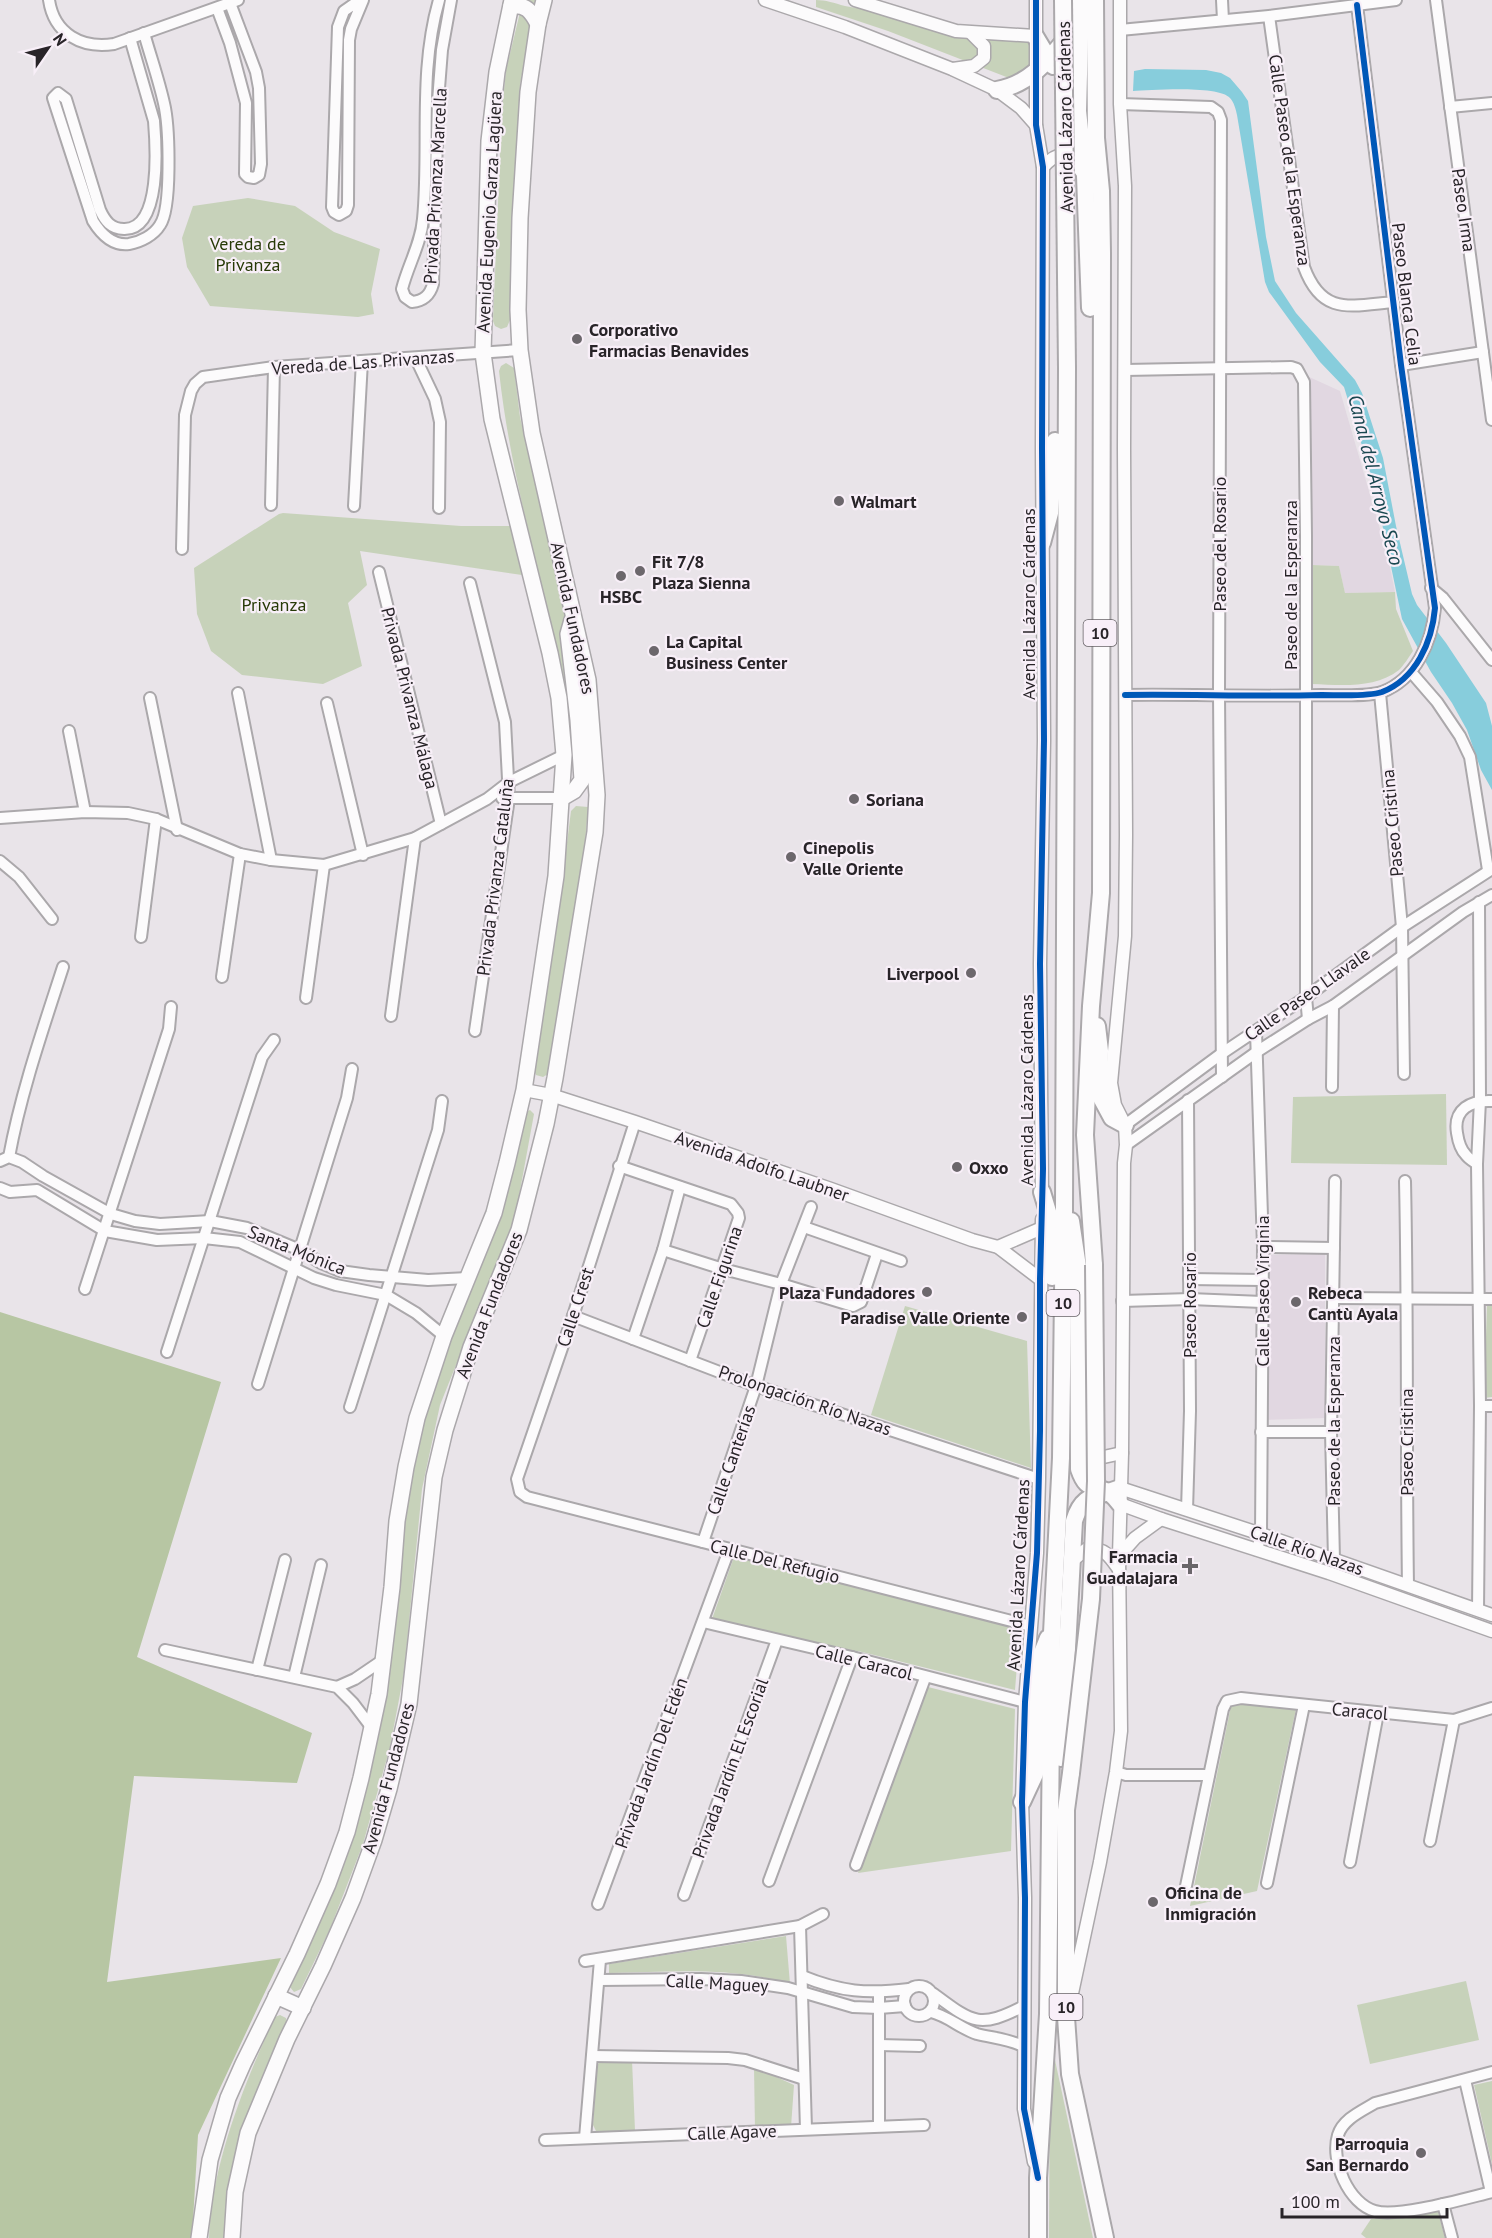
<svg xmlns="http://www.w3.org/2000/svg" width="1492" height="2238" font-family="'PT Sans',sans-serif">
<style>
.built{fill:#e1d7e1}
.green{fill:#c7d2ba}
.forest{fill:#b7c6a3}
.water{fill:#87cddc}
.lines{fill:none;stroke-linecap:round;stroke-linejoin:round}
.minor-casing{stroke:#aba8ab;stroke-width:14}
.tertiary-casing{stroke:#aba8ab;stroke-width:15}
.secondary-casing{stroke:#aba8ab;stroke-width:18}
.trunk-casing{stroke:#aba8ab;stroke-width:20}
.minor{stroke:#fcfbfc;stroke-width:10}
.tertiary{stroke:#fcfbfc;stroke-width:12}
.secondary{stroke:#fcfbfc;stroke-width:15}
.trunk{stroke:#fcfbfc;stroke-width:16}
.trunk-bridge-casing{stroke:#aba8ab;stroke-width:20;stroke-linecap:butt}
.trunk-bridge{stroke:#fcfbfc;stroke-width:16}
.cycleway-casing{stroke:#f8eff8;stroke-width:10}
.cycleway{stroke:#0057b8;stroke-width:6}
.poi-dot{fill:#6c676c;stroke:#f8eff8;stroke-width:2}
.labels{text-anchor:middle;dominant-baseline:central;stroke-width:4.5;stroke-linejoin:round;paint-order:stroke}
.shield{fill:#f8eff8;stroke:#666166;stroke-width:1.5}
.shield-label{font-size:16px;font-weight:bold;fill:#282428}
.street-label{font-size:18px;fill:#282428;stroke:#f8eff8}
.park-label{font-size:18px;fill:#273a07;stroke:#f8eff8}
.poi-label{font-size:18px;font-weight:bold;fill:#282428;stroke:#f8eff8;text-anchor:start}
.water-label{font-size:20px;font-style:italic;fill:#194750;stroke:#f8eff8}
</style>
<rect width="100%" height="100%" fill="#e9e4e9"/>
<g class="built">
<polygon points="1307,376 1340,391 1388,557 1395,592 1345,593 1339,566 1312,565"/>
<polygon points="1325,1254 1325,1418 1264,1420 1267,1255"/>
</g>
<g class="green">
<polygon points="523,0 539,0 529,35 520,85 510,320 507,327 501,329 495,326 493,321 502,109 506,70"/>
<path d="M 816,0 C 826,0 834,3 845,6 C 859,9 873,8 888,14 L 1033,38 L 1032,87 L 888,31 L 816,7 Z"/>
<polygon points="248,198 295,206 334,232 380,249 371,294 374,314 358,317 210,306 187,267 182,238 193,206"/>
<path d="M 506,363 L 514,368 L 520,417 L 564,607 L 573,732 C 553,611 512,493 499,371 L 501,366 Z"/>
<polygon points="283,513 461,526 511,526 522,575 360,551 367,585 348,603 362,666 323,684 242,675 211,651 197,614 194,568 279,514"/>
<path d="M 1312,565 L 1339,566 L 1345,593 L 1395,592 L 1396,609 L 1413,651 C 1409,657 1404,665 1399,670 C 1375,689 1340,685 1312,684 Z"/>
<polygon points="576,806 588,807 585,844 551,1069 548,1074 543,1077 536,1075 533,1067 558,914 571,811"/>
<polygon points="1446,1094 1447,1165 1291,1163 1293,1097"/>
<polygon points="530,1110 534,1114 515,1218 440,1405 422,1489 404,1673 390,1747 363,1844 330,1929 301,1989 294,1992 290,1987 291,1979 319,1921 387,1684 396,1620 401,1547 409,1485 417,1440 450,1336 493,1235 512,1175 526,1112"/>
<polygon points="1487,1305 1492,1305 1492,1397 1484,1398"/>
<polygon points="905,1306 1027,1341 1031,1468 871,1415"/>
<polygon points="734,1557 820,1577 1020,1628 1015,1690 858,1651 856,1657 712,1619"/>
<polygon points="928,1687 1015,1709 1011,1851 858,1873"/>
<polygon points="1232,1701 1296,1709 1257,1891 1190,1906"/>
<path d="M 786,1936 L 790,1984 C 731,1966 670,1972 609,1973 L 609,1964 Z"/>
<polygon points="1466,1981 1479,2040 1370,2064 1357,2005"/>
<path d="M 280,2015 L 286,2018 L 287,2024 L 236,2160 L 225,2238 L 209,2238 C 211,2166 245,2081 275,2017 Z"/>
<polygon points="632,2060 635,2131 596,2131 593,2125 597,2065 601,2061"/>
<polygon points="1050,2060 1055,2060 1093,2238 1049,2238"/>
<polygon points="754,2067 794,2085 791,2127 755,2130"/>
<polygon points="1492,2081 1492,2164 1474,2085"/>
<polygon points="1438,2212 1445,2238 1366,2238 1361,2234 1371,2219"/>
</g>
<polygon class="forest" points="0,1312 221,1382 137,1657 312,1733 297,1783 134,1776 107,1982 281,1958 198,2135 192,2238 0,2238"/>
<path class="water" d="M 1145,69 L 1206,70 L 1221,73 L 1230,78 L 1242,92 L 1248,101 L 1266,237 L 1275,281 L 1296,313 L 1355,380 L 1362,393 L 1383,458 L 1396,526 L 1412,594 L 1417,605 L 1446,643 L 1486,703 L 1492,726 L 1492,790 L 1481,770 L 1467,730 L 1452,703 L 1431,672 L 1402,619 L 1374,485 L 1344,387 L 1320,362 L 1269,292 L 1265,282 L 1237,115 C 1236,110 1234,102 1230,98 C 1219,85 1151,90 1133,91 L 1134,71 Z"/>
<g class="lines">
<g class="minor-casing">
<g id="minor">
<path d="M 49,0 C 54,34 82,49 114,44 L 238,0"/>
<polyline points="360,0 344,11 338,27 332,207 334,212 339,215 346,211 348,205 349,40 351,29 363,0"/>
<path d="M 439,0 C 418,72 430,146 423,219 C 421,244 408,265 402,289 L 405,297 L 412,302 C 424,301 430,295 433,284 L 438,101 L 442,50 L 451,0"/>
<polyline points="1222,0 1223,20"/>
<polyline points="1436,0 1492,420"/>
<polyline points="217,8 230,43 246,103 245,174 248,177 254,178 259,175 261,164 259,88 256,72 230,3"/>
<path d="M 1269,16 L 1304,267 C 1322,316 1350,306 1394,302"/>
<polyline points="1120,30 1269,16 1396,0"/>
<path d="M 130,38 L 154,121 C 156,145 162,230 124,229 C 111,229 105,221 100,210 L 66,99 L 58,93 L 53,98 L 93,221 C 101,234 113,246 129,244 C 141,242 154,235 160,225 C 172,208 169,130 165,108 C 160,83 151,58 144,33"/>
<polyline points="1120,104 1211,107 1218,112 1221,120 1219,694 1222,1077"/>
<polyline points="1450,107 1492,103"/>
<polyline points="416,359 435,399 440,422 439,508"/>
<polyline points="1401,365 1483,352"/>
<polyline points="1125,370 1291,367 1297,369 1304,382 1306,536 1306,997 1308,1019"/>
<polyline points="271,505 274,367"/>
<polyline points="354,506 362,361"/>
<polyline points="182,549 185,415 191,391 195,384 203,377 274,367 520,350"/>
<polyline points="379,572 441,824"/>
<polyline points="470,583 505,722 509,798 475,1031"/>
<polyline points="1431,588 1443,598 1492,660"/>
<polyline points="1411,672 1437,702 1460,736 1470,757 1488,870"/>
<polyline points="238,693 271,860"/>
<polyline points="1380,693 1402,927 1404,1074"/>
<path d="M 1125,695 C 1191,694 1257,697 1322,695 C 1338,695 1367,697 1382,692 C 1416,679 1432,642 1435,608 L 1401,365 L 1357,5"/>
<polyline points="150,698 177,830"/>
<polyline points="327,703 363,855"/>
<polyline points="69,731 85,812"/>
<polyline points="502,798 562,798"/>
<polyline points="0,818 85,812 128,813 156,819 240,854 271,860 324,865 415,838 487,799 509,782 564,755"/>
<polyline points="0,861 19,877 52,919"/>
<polyline points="141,937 156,819"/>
<polyline points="222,977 240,854"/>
<polyline points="306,998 324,865"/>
<polyline points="391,1016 415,838"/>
<polyline points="1256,1031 1263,1247 1261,1534 1257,1550"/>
<polyline points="1332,1087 1333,1006"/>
<polyline points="635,1122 573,1316 517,1479 520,1492 527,1497 1031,1626"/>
<polyline points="1125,1125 1221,1054 1306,997 1402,927 1492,869"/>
<polyline points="1126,1145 1258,1051 1308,1019 1333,1006 1463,912 1492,895"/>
<path d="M 9,1157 C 21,1092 43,1029 63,967"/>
<polyline points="0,1161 9,1157 22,1162 43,1176 111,1214 135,1221 160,1224 210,1221 247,1228 300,1250 321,1263 340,1271 369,1275 428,1280 468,1278"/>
<path d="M 1477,1164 C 1473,1161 1469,1159 1466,1155 C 1460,1149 1458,1140 1457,1133 C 1453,1109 1471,1100 1492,1101"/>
<polyline points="619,1166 731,1204 738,1213 739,1218 690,1361"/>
<path d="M 1405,1181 C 1408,1316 1406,1451 1408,1586"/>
<polyline points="0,1188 10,1192 37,1190 105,1231 157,1240 204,1238 240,1242 314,1278 336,1285 386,1295 416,1313 444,1336"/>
<polyline points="804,1227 901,1261"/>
<polyline points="1263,1247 1334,1248"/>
<polyline points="663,1250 723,1269 781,1284 853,1306 861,1302 877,1254"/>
<polyline points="1189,1279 1262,1280"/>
<polyline points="85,1289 169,1029 171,1007"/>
<polyline points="1335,1298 1492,1299"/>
<polyline points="1122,1301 1190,1299 1262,1302"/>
<polyline points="573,1316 756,1386 1039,1479"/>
<polyline points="633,1339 663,1250 680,1187"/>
<polyline points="167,1352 262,1057 274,1040"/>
<polyline points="258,1384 347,1098 352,1069"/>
<polyline points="1480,1406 1492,1406"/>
<polyline points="350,1407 438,1130 442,1101"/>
<polyline points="1261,1432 1331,1432"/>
<polyline points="1187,1510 1190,1411 1188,1100"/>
<polyline points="703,1542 756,1386 781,1284 811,1207"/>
<polyline points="1334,1559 1331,1432 1335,1181"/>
<polyline points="1478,1610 1480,1406 1477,1164 1480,1100 1479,902"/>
<polyline points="703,1622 852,1657 1025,1702"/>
<polyline points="165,1650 337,1687 353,1703 372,1728"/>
<polyline points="257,1670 285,1560"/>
<polyline points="294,1677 321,1565"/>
<polyline points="337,1687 355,1679 383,1660"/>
<polyline points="1116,1772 1126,1775 1209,1775"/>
<polyline points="1430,1841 1454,1720"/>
<polyline points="1350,1862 1378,1713"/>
<polyline points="856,1865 925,1678"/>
<polyline points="769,1881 852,1657"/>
<polyline points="1267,1883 1304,1705"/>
<polyline points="1186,1886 1223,1709 1227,1701 1241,1698 1454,1720 1492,1708"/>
<polyline points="684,1895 777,1640"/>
<polyline points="598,1904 729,1550"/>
<polyline points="800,1926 806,2129"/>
<polyline points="585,1961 800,1926 823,1914"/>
<path d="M 802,1976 C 841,1992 867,1994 909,1989"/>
<polyline points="599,1980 701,1979 741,1981 788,1988 853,2007 879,2008 905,2006"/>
<circle cx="919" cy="2001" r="15"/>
<polyline points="879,1993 879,2126"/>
<path d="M 934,1994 C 973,2023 979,2029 1024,2006"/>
<path d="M 931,2012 C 948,2016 961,2029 977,2034 C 993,2038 1008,2039 1023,2046"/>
<polyline points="879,2045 920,2046"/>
<polyline points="592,2056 728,2058 745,2060 804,2079"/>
<path d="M 1492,2072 L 1375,2103 C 1362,2111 1343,2119 1338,2135 C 1330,2161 1349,2204 1375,2211 C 1398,2218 1467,2198 1492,2192"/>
<polyline points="1465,2080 1491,2192"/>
<polyline points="585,2138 600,1960"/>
<polyline points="545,2140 924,2125"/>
<polyline points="1443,2204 1452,2238"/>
</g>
</g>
<g class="tertiary-casing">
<g id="tertiary">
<polyline points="765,0 845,27 952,69 997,90 1021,108 1036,125"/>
<polyline points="855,0 956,31 1035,36"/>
<polyline points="1036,0 1036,125 1043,167 1042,448 1044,740 1040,964 1042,1198"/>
<polyline points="953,69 974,66 984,58 984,46 971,33"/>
<path d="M 1043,167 C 1062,146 1071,157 1084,175"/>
<polyline points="524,1090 551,1095 635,1122 831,1189 972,1240 998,1247 1040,1279"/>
<polyline points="998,1247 1042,1228"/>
<polyline points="1090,1456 1099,1458 1122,1453"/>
<polyline points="1120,1488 1261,1534 1492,1615"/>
<polyline points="1120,1504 1161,1519 1329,1573 1492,1631"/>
<polyline points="1119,1556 1135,1538 1161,1519"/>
<path d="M 1073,1560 L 1088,1548 C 1105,1549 1109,1555 1118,1568"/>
<polyline points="1071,1998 1100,1862 1116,1772 1121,1731 1119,1556 1122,1453 1124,1163 1126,1145 1125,1125 1115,1105 1111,1083 1125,936 1126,835 1124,449 1125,186 1120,104 1120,0"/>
<polyline points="1034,2162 1024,2109 1025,1898 1022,1802 1025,1702 1037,1553 1039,1479 1042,1219"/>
</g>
</g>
<g class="secondary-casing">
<g id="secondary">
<path d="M 511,6 C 526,4 531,11 538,24"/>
<polyline points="562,798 574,791 582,780 578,720 568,634 572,620"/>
<polyline points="276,1996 303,2008"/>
<polyline points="199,2238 210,2160 228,2098 243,2064 297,1954 328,1884 347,1832 361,1778 379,1694 392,1587 397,1521 406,1467 417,1418 444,1336 494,1213 507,1163 524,1090 556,876 564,755 559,698 550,653 492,419 483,353 489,141 497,72 512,0"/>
<polyline points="232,2238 235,2192 248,2133 287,2039 323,1966 353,1898 374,1840 389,1789 409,1704 434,1477 445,1430 471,1347 519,1230 546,1124 555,1078 595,832 597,795 588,680 532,433 520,350 518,310 520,218 528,92 538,24 544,0"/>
</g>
</g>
<g class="trunk-casing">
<g id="trunk">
<polyline points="1081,0 1078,111 1085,176 1090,308"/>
<polyline points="1035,36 1053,66"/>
<path d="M 997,90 C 1031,84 1049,59 1070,34"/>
<polyline points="1042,543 1050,513 1055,441"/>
<polyline points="1097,1026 1100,1051 1099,1094 1112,1118 1125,1125"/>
<polyline points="1042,1192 1049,1215 1052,1277"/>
<path d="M 1071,1221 L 1078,1267 L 1079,1469 C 1087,1492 1092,1483 1109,1493 C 1113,1495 1117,1500 1120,1504"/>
<polyline points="1094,1265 1085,1135 1091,1006 1101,893 1102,253 1101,191 1096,138 1095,0"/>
<path d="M 1061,1758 L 1074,1521 C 1083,1492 1096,1498 1120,1488"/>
<polyline points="1071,1773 1066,1810 1066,2017 1070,2074 1105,2238"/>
<polyline points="1022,1802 1035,1774 1038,1674 1040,1658 1048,1638"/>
<polyline points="1038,2238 1038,2178 1048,2014 1052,1633 1061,1458 1064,1211 1067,368"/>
</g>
</g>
<use href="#minor" class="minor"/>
<use href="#tertiary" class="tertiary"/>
<use href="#secondary" class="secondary"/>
<use href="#trunk" class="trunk"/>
<g class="trunk-bridge-casing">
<g id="trunk-bridge">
<polyline points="1063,0 1067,368"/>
<polyline points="1071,1773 1091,1599 1096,1481 1094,1265"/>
</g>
</g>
<use href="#trunk-bridge" class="trunk-bridge"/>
<g class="cycleway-casing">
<g id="cycleway">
<polyline points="1036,0 1036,125 1043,167 1042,448 1044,740 1040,964 1043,1169 1040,1279 1040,1431 1037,1553 1025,1702 1022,1802 1025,1898 1024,2109 1038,2178"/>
<path d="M 1125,695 C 1191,694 1257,697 1322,695 C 1338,695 1367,697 1382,692 C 1416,679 1432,642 1435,608 L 1401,365 L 1357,5"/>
</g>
</g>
<use href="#cycleway" class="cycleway"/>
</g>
<g class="poi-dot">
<circle cx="577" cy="339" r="6"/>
<circle cx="839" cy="501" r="6"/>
<circle cx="640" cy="571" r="6"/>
<circle cx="621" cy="576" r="6"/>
<circle cx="654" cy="651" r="6"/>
<circle cx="854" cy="799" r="6"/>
<circle cx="791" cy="857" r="6"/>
<circle cx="971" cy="973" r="6"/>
<circle cx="957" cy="1167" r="6"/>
<circle cx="927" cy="1292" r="6"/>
<circle cx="1296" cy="1302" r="6"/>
<circle cx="1022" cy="1317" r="6"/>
<path d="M1187 1557h6v6h6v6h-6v6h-6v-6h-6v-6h6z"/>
<circle cx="1153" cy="1902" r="6"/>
<circle cx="1421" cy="2153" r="6"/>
</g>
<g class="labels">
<g class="shield">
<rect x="1083.5" y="620" width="33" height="26" rx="4.5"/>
<rect x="1046.5" y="1290" width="33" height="26" rx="4.5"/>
<rect x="1049.5" y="1994" width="33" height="26" rx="4.5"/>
</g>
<g class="shield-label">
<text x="1100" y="633">10</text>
<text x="1063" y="1303">10</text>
<text x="1066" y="2007">10</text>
</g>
<g class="street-label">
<text transform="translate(1065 117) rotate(-91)">Avenida Lázaro Cárdenas</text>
<text transform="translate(1290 160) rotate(82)">Calle Paseo de la Esperanza</text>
<text transform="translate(435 186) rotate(-87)">Privada Privanza Marcella</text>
<text transform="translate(1464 210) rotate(82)">Paseo Irma</text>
<text transform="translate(489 212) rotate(-87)">Avenida Eugenio Garza Lagüera</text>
<text transform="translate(1407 294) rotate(83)">Paseo Blanca Celia</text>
<text transform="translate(363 362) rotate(-4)">Vereda de Las Privanzas</text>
<text transform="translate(1219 544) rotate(-90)">Paseo del Rosario</text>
<text transform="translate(1290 585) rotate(-90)">Paseo de la Esperanza</text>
<text transform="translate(1028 604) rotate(-90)">Avenida Lázaro Cárdenas</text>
<text transform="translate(573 618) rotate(78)">Avenida Fundadores</text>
<text transform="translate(410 698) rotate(76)">Privada Privanza Málaga</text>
<text transform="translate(1392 823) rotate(-95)">Paseo Cristina</text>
<text transform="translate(495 877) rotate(-83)">Privada Privanza Cataluña</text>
<text transform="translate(1307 994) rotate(-35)">Calle Paseo Llavale</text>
<text transform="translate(1026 1090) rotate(-90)">Avenida Lázaro Cárdenas</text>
<text transform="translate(762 1166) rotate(19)">Avenida Adolfo Laubner</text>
<text transform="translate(297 1250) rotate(22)">Santa Mónica</text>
<text transform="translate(719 1277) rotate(-71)">Calle Figurina</text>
<text transform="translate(1262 1291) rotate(-90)">Calle Paseo Virginia</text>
<text transform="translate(489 1305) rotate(-69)">Avenida Fundadores</text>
<text transform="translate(1189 1305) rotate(-90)">Paseo Rosario</text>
<text transform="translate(575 1307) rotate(-72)">Calle Crest</text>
<text transform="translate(805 1400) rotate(19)">Prolongación Río Nazas</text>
<text transform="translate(1333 1421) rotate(-90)">Paseo de la Esperanza</text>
<text transform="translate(1406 1442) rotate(-90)">Paseo Cristina</text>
<text transform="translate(731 1460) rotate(-71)">Calle Canterías</text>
<text transform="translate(1307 1550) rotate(19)">Calle Río Nazas</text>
<text transform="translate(775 1561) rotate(14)">Calle Del Refugio</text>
<text transform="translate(1018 1575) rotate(-87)">Avenida Lázaro Cárdenas</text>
<text transform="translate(864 1662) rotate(14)">Calle Caracol</text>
<text transform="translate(1360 1711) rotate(5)">Caracol</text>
<text transform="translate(651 1763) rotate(-70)">Privada Jardín Del Edén</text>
<text transform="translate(730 1768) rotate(-70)">Privada Jardín El Escorial</text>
<text transform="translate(388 1778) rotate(-75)">Avenida Fundadores</text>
<text transform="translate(717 1983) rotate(3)">Calle Maguey</text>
<text transform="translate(732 2132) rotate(-2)">Calle Agave</text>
</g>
<g class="park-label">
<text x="248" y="243">Vereda de<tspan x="248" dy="21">Privanza</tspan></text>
<text x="274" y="604">Privanza</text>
</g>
<g class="poi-label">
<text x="589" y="329">Corporativo<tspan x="589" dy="21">Farmacias Benavides</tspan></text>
<text x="851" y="501">Walmart</text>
<text x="652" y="561">Fit 7/8<tspan x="652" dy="21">Plaza Sienna</tspan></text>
<text x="621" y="596" text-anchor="middle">HSBC</text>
<text x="666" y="641">La Capital<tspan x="666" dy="21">Business Center</tspan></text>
<text x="866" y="799">Soriana</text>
<text x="803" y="847">Cinepolis<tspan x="803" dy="21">Valle Oriente</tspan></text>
<text x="959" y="973" text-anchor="end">Liverpool</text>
<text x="969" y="1167">Oxxo</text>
<text x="915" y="1292" text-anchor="end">Plaza Fundadores</text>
<text x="1308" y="1292">Rebeca<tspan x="1308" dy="21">Cantù Ayala</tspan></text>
<text x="1010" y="1317" text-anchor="end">Paradise Valle Oriente</text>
<text x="1178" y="1556" text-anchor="end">Farmacia<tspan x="1178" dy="21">Guadalajara</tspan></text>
<text x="1165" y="1892">Oficina de<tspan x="1165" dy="21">Inmigración</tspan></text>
<text x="1409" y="2143" text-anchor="end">Parroquia<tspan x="1409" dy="21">San Bernardo</tspan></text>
</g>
<g class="water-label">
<text transform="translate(1376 480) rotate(76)">Canal del Arroyo Seco</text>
</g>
</g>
<g transform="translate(48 48) rotate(55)" stroke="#f8eff8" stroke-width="4.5" paint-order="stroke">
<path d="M0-4.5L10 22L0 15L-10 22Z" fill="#282428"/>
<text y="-9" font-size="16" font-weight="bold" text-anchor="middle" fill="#282428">N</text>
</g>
<path d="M1282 2208v9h165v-9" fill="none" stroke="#282428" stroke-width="3"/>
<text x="1291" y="2208" font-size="18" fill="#282428" stroke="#f8eff8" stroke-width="4.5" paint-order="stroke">100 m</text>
</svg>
